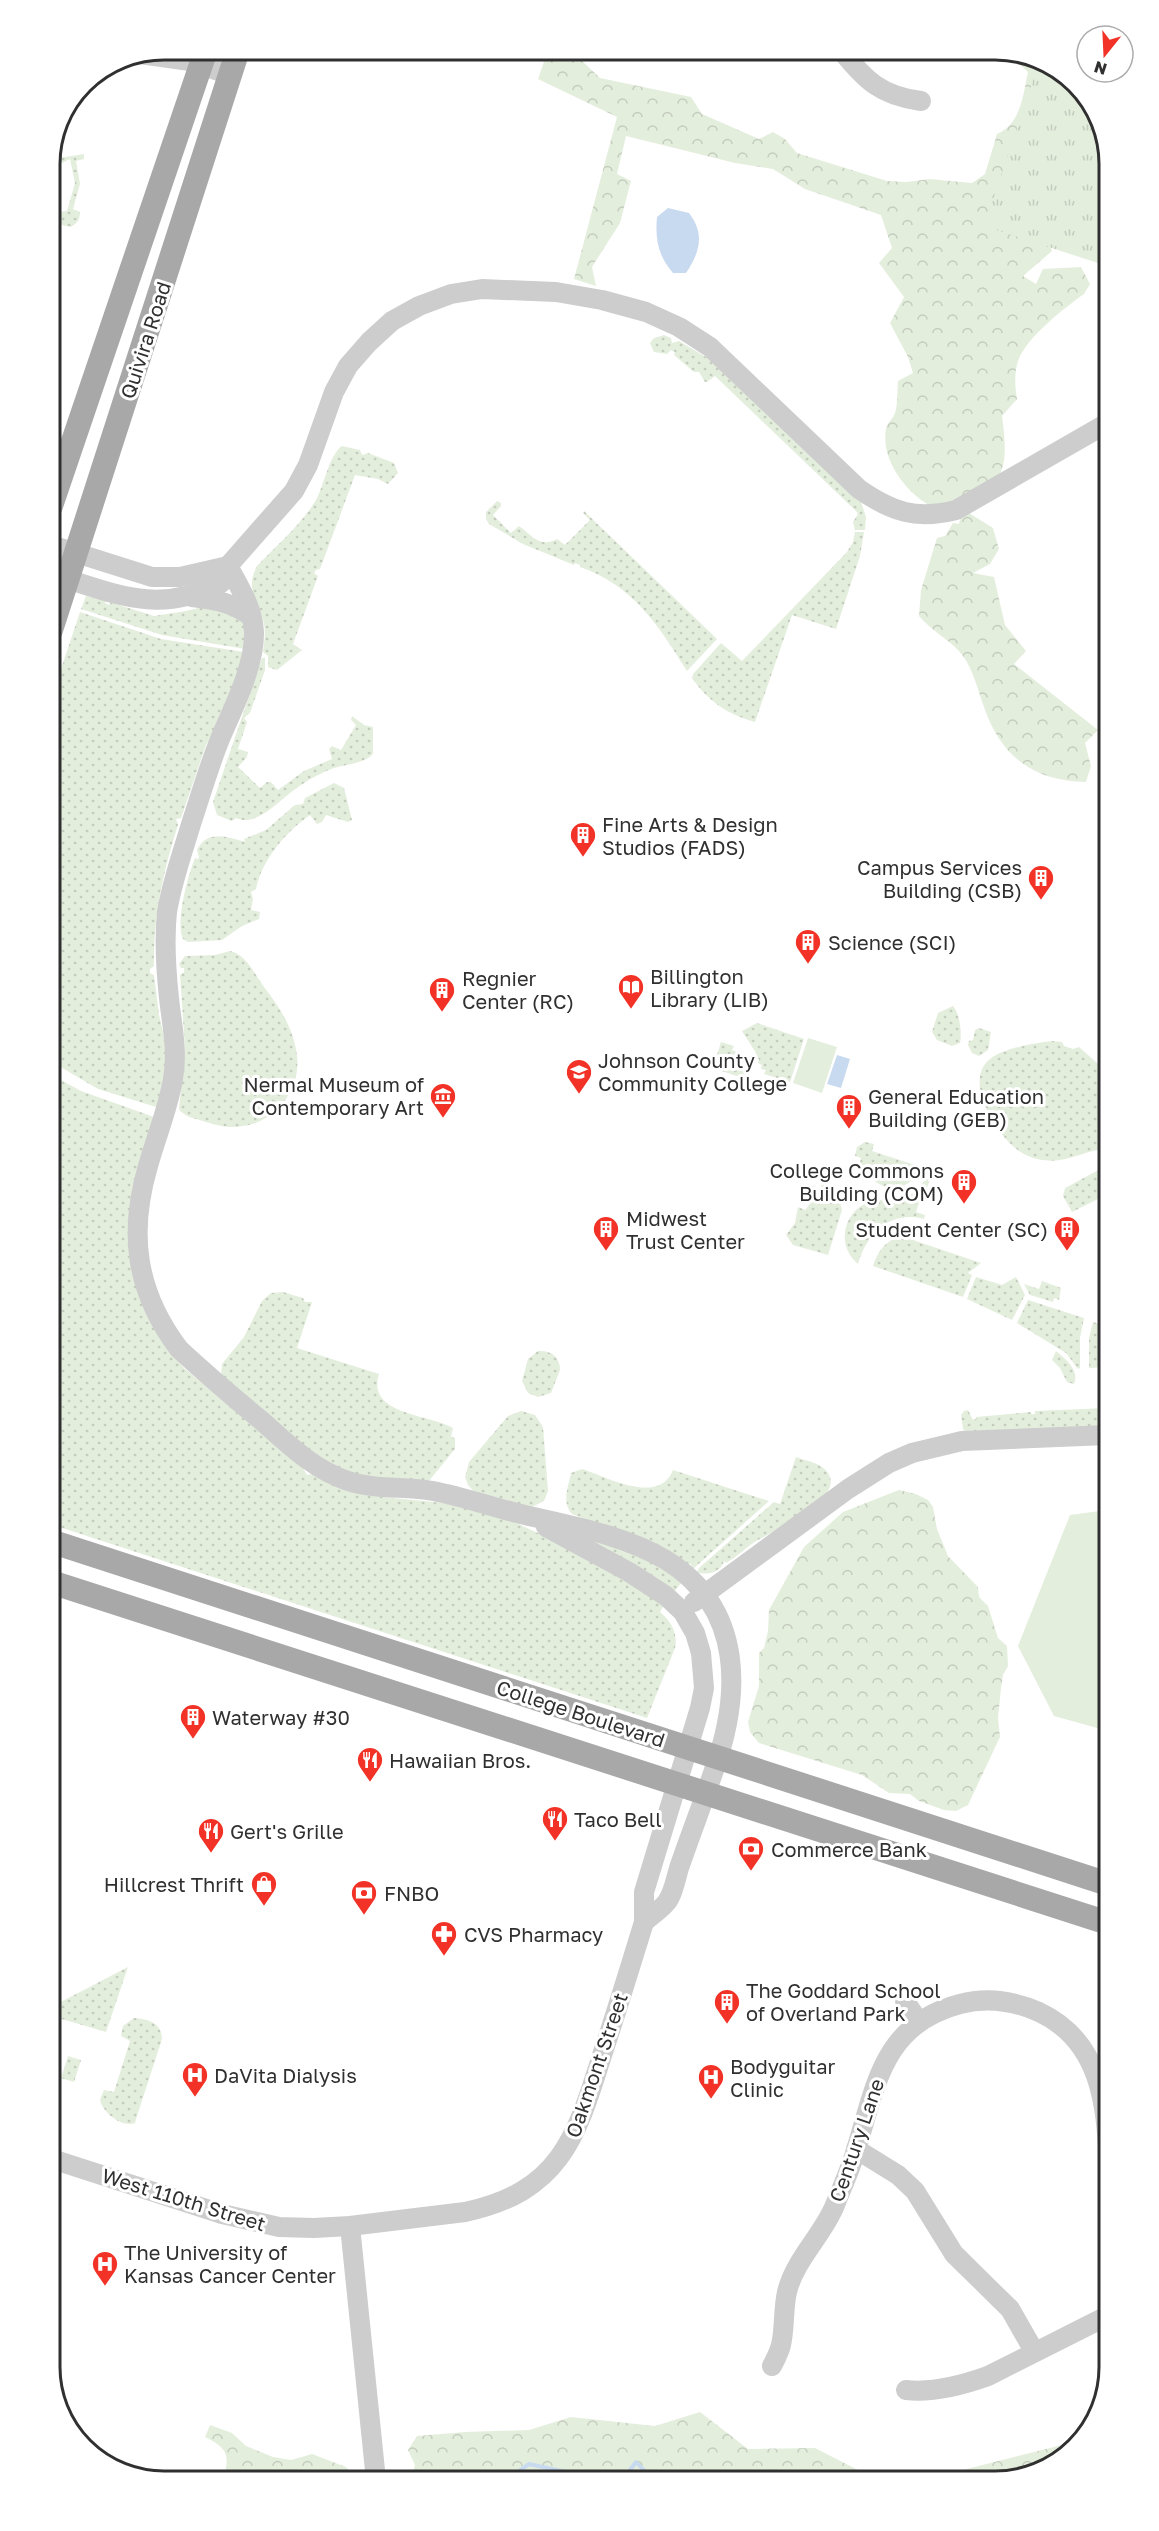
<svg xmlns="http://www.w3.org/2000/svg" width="1159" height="2531" font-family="'Golos Text',sans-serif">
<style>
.grass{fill:url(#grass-dots)}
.forest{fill:url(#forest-crowns)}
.park{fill:url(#park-tufts)}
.garden{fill:#e4eedd}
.water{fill:#c8daef}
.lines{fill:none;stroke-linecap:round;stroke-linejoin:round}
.stream{stroke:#c8daef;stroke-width:4}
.minor{stroke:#cdcdcd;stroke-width:20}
.major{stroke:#a8a8a8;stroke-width:24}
.labels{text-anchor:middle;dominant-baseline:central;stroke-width:6;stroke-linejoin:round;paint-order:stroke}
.street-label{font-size:20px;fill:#303030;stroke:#fff}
.poi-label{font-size:20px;fill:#303030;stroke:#fff;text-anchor:start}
.rim{fill:none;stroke:#303030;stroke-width:3}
</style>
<defs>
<pattern id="grass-dots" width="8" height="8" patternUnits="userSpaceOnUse" patternTransform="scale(1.5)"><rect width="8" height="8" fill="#e4eedd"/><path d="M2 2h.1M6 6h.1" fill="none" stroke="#c4ccbe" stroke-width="1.8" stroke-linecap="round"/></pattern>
<pattern id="forest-crowns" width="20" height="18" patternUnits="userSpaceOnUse" patternTransform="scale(1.5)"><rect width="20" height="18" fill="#e4eedd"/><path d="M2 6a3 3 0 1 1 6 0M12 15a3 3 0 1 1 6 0" fill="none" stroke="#c4ccbe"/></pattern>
<pattern id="park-tufts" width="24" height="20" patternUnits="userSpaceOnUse" patternTransform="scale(1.5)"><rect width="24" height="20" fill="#e4eedd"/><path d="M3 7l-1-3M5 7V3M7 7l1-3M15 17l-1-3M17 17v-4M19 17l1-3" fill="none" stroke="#c4ccbe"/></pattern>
</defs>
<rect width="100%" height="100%" fill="#fff"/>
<g class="grass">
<path d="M 84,154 L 84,159 L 76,161 L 80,184 L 73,209 L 80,212 C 80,220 77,223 71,227 L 62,225 L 56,217 L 58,212 L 67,211 L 75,183 L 70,159 L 62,163 L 59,158 Z"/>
<polygon points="664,335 671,338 672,343 679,341 711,360 861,502 866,517 865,530 855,530 853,522 858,514 857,512 715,376 707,382 705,382 699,372 694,372 674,355 675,352 671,350 667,354 654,352 650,343 654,338"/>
<path d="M 342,446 L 360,450 L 362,455 L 368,453 L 394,463 L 398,473 L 388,484 L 378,479 L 355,475 L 320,569 L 316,570 L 314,573 L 318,576 L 293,644 L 302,650 L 277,670 L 268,667 L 268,656 L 263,652 C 264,643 266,634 264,624 C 259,601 244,590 257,566 C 277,545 301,525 316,500 C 324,486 329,455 342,446 Z"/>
<path d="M 497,501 L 501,503 L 501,506 L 493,515 L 511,533 L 519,526 C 533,536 539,548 557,539 L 565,545 L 590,520 L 583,513 L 584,511 L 717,639 L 687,671 C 658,625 634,586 580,567 L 580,565 L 575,563 L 574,565 L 523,544 L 489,524 L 486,519 L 486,512 Z"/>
<path d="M 855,532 L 864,532 L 860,556 L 836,629 L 792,615 L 755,722 C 727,714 709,702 692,678 L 693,674 L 721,643 L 742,661 L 847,552 L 853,542 Z"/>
<polygon points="86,596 106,601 105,603 109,605 111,602 116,604 154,616 186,611 207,606 244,620 245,649 162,635 81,609"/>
<path d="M 80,612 L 161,639 L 244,652 L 230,702 L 206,745 L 181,818 L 176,819 L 178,825 C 163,872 153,917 154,966 L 150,969 L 150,973 L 154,975 L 159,1015 L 169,1057 L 158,1106 L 156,1107 L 98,1089 L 52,1062 L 51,699 Z"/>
<path d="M 262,658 L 265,658 L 265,670 L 250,713 L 244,718 L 247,722 L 238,749 L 248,752 L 247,757 L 238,767 L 260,788 L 267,782 L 271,782 L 278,790 L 304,771 L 332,759 L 329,749 L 332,746 L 341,750 L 356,725 L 351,720 L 352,716 L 364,725 L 373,727 L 373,754 C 363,764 347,764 334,768 C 323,772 311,778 301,785 C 280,798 258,828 236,818 L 232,821 L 217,815 L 213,802 Z"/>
<path d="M 334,783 L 344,788 L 352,820 L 348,822 L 326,815 L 322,822 L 317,824 L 310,815 C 286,832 262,859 256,889 L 251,892 L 253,899 L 251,910 L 260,912 L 259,919 L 242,926 L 222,940 L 188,942 L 183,939 C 175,923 188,875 195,858 L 198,859 L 199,857 L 197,850 C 207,829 228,837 245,842 L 244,839 L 266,830 L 295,805 L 303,804 L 305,798 Z"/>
<path d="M 230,951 C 246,954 255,975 264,987 C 280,1008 294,1029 297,1056 C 301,1089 276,1122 243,1126 C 229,1129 216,1125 203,1121 C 194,1118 184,1117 179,1109 L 185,1048 L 180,975 L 184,972 L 184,968 L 181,968 L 179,964 L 185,956 L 215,955 Z"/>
<path d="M 953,1006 C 960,1014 962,1033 960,1043 L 952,1046 L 937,1040 L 932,1032 L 938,1013 Z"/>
<polygon points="757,1023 804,1039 790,1082 764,1074 766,1070 761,1069 762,1065 758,1063 759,1059 755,1057 756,1053 742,1031"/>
<polygon points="979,1028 991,1032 988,1050 979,1056 972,1053 968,1045 969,1041 973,1040 975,1030"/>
<path d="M 1052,1041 L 1062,1042 L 1064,1046 L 1073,1049 L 1079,1047 L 1106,1071 L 1106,1149 C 1084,1150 1066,1164 1043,1160 C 1033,1159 1022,1154 1014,1147 C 995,1131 963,1080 990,1059 C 1004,1048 1035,1043 1052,1041 Z"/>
<polygon points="721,1042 734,1046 732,1050 737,1052 736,1057 740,1058 739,1062 743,1064 742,1068 747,1070 746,1074 750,1075 748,1080 713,1068"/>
<path d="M 52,1075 L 81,1091 L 154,1117 L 144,1156 L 141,1155 L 140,1158 L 133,1198 L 168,1349 L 184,1368 L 303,1468 L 307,1475 L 312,1474 L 383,1497 L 444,1503 L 508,1519 L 563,1545 L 644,1590 L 657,1602 L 664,1605 L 660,1612 C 672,1622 678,1634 675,1648 L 647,1718 L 53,1525 Z"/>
<path d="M 865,1142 L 874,1144 L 872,1151 L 915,1165 L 917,1172 C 909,1191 885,1192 871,1178 C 866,1173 863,1167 860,1162 L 861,1158 L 855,1156 L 857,1147 Z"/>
<polygon points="1106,1166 1106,1195 1072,1212 1063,1196 1065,1188"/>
<path d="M 926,1177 L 930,1179 L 924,1197 L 921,1197 L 916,1212 L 925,1215 L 924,1219 C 890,1210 867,1233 858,1264 L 857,1263 C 835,1244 844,1207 874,1201 C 885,1198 895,1201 906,1197 C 915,1193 922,1186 926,1177 Z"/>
<polygon points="806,1184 821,1189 822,1184 835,1188 834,1193 839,1199 842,1210 828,1255 793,1245 786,1235 795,1223 798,1207 805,1210 810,1204 807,1199 802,1197"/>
<path d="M 901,1236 L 981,1263 L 968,1273 L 972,1275 L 963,1297 L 873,1266 C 878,1251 885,1241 901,1236 Z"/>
<polygon points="976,1277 1002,1285 1016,1277 1025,1295 1012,1320 967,1299"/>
<polygon points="1042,1281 1061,1288 1059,1300 1054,1298 1053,1302 1030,1295 1024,1284 1039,1289"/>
<path d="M 283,1292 L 303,1298 L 305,1302 L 312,1302 L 297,1348 L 379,1374 C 366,1415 429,1414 453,1428 L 451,1437 L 455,1438 L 455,1449 L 428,1482 L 358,1477 L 315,1456 L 221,1377 L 222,1364 L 244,1337 L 262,1301 L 271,1293 Z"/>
<polygon points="1028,1300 1084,1318 1080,1338 1080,1368 1078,1369 1066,1353 1017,1323"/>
<polygon points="1093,1322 1105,1326 1107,1323 1107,1367 1089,1368 1089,1338"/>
<path d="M 538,1351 C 551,1350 560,1357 560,1370 L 551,1393 L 538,1397 L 528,1393 L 522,1381 L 528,1359 Z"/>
<path d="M 1056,1351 C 1066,1359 1080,1371 1074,1384 L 1067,1382 L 1060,1368 L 1052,1360 Z"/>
<polygon points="1107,1408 1107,1429 967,1433 963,1429 961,1415 964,1411 968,1410 973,1420 976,1419 976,1417 1031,1412 1031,1414 1035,1414 1035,1411"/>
<polygon points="521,1411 535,1415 543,1427 548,1491 544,1501 530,1508 474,1492 468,1485 465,1477 469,1462 508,1416"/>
<path d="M 796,1457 C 804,1460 815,1462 822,1467 C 858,1494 773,1531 756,1541 C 745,1548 737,1557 726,1563 L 724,1561 C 721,1572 708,1576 697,1572 L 699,1568 L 774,1502 L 780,1504 Z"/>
<path d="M 582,1469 C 607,1477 659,1506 673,1470 L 769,1501 L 693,1569 L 690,1563 L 689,1565 L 673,1555 L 572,1514 C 561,1502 569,1485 571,1473 Z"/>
<polygon points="591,1539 649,1560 682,1582 674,1592 589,1542"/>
<polygon points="128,1967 106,2032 55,2017 55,2005"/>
<path d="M 134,2018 C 148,2019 162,2023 162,2039 L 136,2119 L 135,2123 C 122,2128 103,2113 100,2100 L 104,2090 L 114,2092 L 130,2041 L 121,2036 L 123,2026 Z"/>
<polygon points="68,2056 81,2060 74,2082 61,2078"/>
</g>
<g class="forest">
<path d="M 546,56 L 579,58 L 600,78 L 691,97 L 702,114 L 759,139 L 773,132 L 785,139 L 797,153 L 887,181 L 906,182 L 930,179 L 972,183 L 985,174 L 997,134 C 1021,124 1023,95 1028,72 L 1015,60 L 1019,56 L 1064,73 L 1047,237 L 1052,251 L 1023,276 L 1036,284 L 1043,269 L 1081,267 L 1090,284 L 1084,294 C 1064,308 1026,338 1018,361 C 1014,374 1015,386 1017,399 L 1002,416 C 1012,489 996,486 933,507 C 907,495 880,459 886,429 C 887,423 893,419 895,413 C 898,404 897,391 898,381 L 913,373 L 908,357 L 890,323 L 904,297 L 879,263 L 892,248 L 881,215 L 805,189 L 773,169 L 735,163 L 626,136 L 617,174 L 631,181 L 620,223 L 592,267 L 596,286 L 574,279 L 617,117 L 538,79 Z"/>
<path d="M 969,513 L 993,528 L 999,549 L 990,564 L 973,573 L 994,577 L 1005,625 L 1026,651 L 1014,664 L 1098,730 L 1085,743 L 1091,766 L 1086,782 C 1034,781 1001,757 984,707 C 978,691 973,669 963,656 C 951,640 931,631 919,616 L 921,590 L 937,538 L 945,536 L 953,523 L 959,524 L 961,516 Z"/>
<polygon points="899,1490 916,1494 928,1500 933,1507 937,1529 948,1556 978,1587 979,1597 988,1606 998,1638 1007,1646 1008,1666 1003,1675 1001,1688 998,1718 1000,1737 968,1805 956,1811 944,1810 919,1801 910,1794 889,1793 862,1775 759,1743 750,1732 748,1722 759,1686 759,1653 764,1648 768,1631 769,1610 804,1547 843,1512"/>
<polygon points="700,2412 748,2449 815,2448 860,2471 907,2476 377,2480 413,2473 415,2465 408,2450 417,2436 465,2432 529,2430 571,2417 655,2426"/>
<path d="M 210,2425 L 232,2433 L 246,2446 L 273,2457 L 291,2460 L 312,2454 L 346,2467 L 356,2480 L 222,2481 C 231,2456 228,2448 205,2437 Z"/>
<polygon points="1087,2434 1032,2475 939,2476 1070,2443"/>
</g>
<polygon class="park" points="1039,63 1064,73 1103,127 1104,265 984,226"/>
<g class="garden">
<polygon points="1093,112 1103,127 1103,176 1096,155"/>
<polygon points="808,1038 837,1047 822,1093 793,1083"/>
<polygon points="1107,1510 1108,1731 1054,1716 1018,1646 1070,1515"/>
</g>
<g class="water">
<path d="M 668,208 L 689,213 C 705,234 700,252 686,273 L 673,273 C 658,256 655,239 657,217 Z"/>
<polygon points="837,1055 850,1059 841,1088 827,1084"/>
</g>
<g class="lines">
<g class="stream">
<polyline points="624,2478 636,2462 651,2478"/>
<polyline points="508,2479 529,2464 575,2474 581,2478"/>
</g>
<g class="minor">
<path d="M 841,50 C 865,80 881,96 921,101"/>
<polyline points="140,54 190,61 230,75"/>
<polyline points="51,545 152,577 180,577 228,566"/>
<path d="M 228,566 C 239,586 253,608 254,632 C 255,666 233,708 220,739 C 209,766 201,794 192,821 C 183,851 172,881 167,912 C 164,940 166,970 169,998 C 172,1026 178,1051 173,1079 C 168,1109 156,1137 148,1166 C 128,1234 136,1292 179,1349 C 206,1374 234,1398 262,1421 C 288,1444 314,1470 348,1481 C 375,1490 405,1486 433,1491 C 465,1497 494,1508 525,1515 C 572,1526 624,1535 666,1560 C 745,1609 741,1696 713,1773 C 702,1805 690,1836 679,1868 C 676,1878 673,1895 666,1903 C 660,1910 651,1916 644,1922"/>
<path d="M 51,574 C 114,593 157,616 221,583 L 228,566 L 294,491 L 308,465 L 334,392 L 348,366 L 369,342 L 392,321 L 419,306 L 451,294 L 482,289 L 556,292 L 602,300 L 646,312 L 679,327 L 710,347 L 859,489 C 892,512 916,520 956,510 L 1104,425"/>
<path d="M 192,597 C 217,600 230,602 251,616"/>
<polyline points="694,1602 848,1489 889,1463 912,1453 962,1441 1107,1435"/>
<polyline points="905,2001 919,2022"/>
<polyline points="856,2149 898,2175 915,2191 954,2254 1010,2309 1034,2351"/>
<path d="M 55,2160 L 222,2214 L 279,2227 L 314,2228 L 350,2226 L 465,2212 C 563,2191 577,2134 604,2049 C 618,2007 631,1964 644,1922 L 644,1892 L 700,1708 L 704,1688 L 701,1653 L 695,1633 L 683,1612 L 666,1596 L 629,1572 L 546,1527"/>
<polyline points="350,2226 376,2480"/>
<path d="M 772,2366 C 775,2360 779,2353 781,2345 C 785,2328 783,2309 787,2292 C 795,2259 823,2235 835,2205 C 842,2187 851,2168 856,2150 C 876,2085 883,2024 960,2004 C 986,1997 1014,2001 1039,2012 C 1101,2041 1106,2104 1109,2163"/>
<path d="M 906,2390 C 932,2393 963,2385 988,2376 L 1109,2315"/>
</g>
<g class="major">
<polyline points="51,506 206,50"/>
<polyline points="51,630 238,50"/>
<polyline points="53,1542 1108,1884"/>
<polyline points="54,1583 1108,1923"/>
</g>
</g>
<defs>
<g id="building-pin" transform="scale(1.35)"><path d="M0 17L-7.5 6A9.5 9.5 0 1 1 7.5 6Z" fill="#f23226" stroke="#fff"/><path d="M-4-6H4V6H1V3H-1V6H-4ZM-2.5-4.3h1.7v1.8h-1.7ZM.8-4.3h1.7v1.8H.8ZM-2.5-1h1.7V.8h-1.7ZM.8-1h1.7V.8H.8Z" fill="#fff"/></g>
<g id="library-pin" transform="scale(1.35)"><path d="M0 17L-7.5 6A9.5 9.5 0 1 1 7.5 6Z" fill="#f23226" stroke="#fff"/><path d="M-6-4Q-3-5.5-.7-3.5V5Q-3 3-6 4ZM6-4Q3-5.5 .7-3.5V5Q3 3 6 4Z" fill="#fff"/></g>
<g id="university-pin" transform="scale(1.35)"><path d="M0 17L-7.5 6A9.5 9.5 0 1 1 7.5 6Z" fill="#f23226" stroke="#fff"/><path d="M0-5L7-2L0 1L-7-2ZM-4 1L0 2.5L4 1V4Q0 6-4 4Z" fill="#fff"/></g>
<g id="museum-pin" transform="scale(1.35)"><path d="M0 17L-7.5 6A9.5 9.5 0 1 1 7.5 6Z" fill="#f23226" stroke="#fff"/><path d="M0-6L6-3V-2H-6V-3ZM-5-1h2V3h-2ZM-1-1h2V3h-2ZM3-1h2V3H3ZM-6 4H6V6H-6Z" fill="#fff"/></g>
<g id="restaurant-pin" transform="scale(1.35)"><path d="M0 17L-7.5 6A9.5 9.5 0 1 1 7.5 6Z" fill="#f23226" stroke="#fff"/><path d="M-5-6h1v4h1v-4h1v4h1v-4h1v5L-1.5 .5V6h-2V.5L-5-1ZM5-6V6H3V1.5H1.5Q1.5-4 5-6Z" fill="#fff"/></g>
<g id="bank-pin" transform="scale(1.35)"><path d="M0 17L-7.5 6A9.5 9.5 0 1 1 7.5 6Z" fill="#f23226" stroke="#fff"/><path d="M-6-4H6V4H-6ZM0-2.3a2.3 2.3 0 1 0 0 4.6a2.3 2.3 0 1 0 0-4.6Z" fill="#fff"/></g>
<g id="shop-pin" transform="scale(1.35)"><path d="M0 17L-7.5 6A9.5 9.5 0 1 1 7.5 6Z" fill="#f23226" stroke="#fff"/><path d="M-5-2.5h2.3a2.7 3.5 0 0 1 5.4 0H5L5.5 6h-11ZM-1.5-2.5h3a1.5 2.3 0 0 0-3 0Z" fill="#fff"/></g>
<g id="pharmacy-pin" transform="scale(1.35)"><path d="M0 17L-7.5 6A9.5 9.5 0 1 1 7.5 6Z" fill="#f23226" stroke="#fff"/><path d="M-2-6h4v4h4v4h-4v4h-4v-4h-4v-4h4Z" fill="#fff"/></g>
<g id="hospital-pin" transform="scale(1.35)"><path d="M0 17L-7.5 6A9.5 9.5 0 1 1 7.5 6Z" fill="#f23226" stroke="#fff"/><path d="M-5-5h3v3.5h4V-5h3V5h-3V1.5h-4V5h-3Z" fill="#fff"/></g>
</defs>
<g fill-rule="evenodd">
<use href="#building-pin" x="583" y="835"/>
<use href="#building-pin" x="1041" y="878"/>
<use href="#building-pin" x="808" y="942"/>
<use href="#library-pin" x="631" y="987"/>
<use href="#building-pin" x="442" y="990"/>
<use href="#university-pin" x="579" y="1072"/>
<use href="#museum-pin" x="443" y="1096"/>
<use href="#building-pin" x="849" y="1107"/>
<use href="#building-pin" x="964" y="1182"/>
<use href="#building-pin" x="606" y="1229"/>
<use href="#building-pin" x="1067" y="1229"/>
<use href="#building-pin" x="193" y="1717"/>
<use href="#restaurant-pin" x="370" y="1760"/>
<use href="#restaurant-pin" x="555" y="1819"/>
<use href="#restaurant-pin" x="211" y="1831"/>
<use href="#bank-pin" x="751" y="1849"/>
<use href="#shop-pin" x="264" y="1884"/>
<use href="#bank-pin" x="364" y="1893"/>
<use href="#pharmacy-pin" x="444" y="1934"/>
<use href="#building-pin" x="727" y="2002"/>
<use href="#hospital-pin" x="195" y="2075"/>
<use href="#hospital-pin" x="711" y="2077"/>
<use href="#hospital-pin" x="105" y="2264"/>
</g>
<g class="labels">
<g class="street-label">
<text transform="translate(145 340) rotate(-72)">Quivira Road</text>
<text transform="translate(581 1713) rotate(18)">College Boulevard</text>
<text transform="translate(596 2065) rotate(-71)">Oakmont Street</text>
<text transform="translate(856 2140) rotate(-71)">Century Lane</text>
<text transform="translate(184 2199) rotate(17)">West 110th Street</text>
</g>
<g class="poi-label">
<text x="602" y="824">Fine Arts &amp; Design<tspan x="602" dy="23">Studios (FADS)</tspan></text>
<text x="1022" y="867" text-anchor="end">Campus Services<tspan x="1022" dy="23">Building (CSB)</tspan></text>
<text x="828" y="942">Science (SCI)</text>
<text x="650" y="976">Billington<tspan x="650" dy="23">Library (LIB)</tspan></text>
<text x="462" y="978">Regnier<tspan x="462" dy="23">Center (RC)</tspan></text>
<text x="598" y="1060">Johnson County<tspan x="598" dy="23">Community College</tspan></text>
<text x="424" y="1084" text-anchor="end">Nermal Museum of<tspan x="424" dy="23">Contemporary Art</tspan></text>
<text x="868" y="1096">General Education<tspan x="868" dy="23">Building (GEB)</tspan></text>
<text x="944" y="1170" text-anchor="end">College Commons<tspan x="944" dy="23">Building (COM)</tspan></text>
<text x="626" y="1218">Midwest<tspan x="626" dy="23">Trust Center</tspan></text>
<text x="1048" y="1229" text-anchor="end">Student Center (SC)</text>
<text x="212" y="1717">Waterway #30</text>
<text x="389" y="1760">Hawaiian Bros.</text>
<text x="574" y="1819">Taco Bell</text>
<text x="230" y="1831">Gert's Grille</text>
<text x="771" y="1849">Commerce Bank</text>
<text x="244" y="1884" text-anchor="end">Hillcrest Thrift</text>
<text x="384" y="1893">FNBO</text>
<text x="464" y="1934">CVS Pharmacy</text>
<text x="746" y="1990">The Goddard School<tspan x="746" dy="23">of Overland Park</tspan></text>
<text x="730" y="2066">Bodyguitar<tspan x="730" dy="23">Clinic</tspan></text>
<text x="214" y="2075">DaVita Dialysis</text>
<text x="124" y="2252">The University of<tspan x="124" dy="23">Kansas Cancer Center</tspan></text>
</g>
</g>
<path d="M0 0H1159V2531H0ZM164 60H995A104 104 0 0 1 1099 164V2367A104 104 0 0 1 995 2471H164A104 104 0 0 1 60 2367V164A104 104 0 0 1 164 60Z" fill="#fff" fill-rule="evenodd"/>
<path class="rim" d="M164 60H995A104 104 0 0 1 1099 164V2367A104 104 0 0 1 995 2471H164A104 104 0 0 1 60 2367V164A104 104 0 0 1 164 60Z"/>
<g transform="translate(1105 54) rotate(198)"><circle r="28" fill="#ffffff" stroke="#acacac" stroke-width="1.5"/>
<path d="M0-4.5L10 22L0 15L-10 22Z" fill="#f23226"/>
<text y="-9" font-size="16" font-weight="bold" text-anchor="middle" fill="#303030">N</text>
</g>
</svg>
